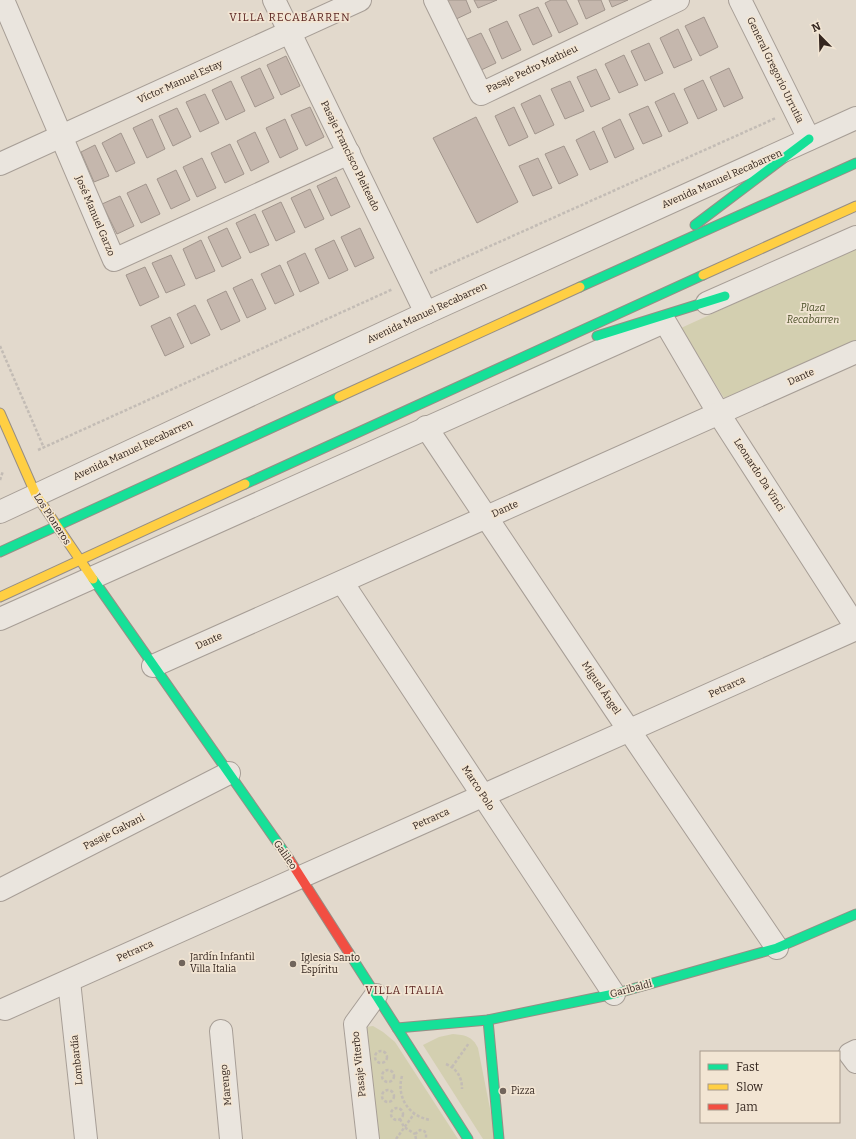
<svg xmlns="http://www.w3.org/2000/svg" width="856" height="1139" font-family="Bitter,serif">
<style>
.green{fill:#d3cfb0}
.building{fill:#c5b7ad;stroke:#a1958c}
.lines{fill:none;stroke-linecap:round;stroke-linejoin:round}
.street-casing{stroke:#a79e96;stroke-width:24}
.fast-casing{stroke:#978e85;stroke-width:11}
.slow-casing{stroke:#978e85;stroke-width:11}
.jam-casing{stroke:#978e85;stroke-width:11}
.path{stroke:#c3bcb5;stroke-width:2.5;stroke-dasharray:3 2;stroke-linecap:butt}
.street{stroke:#eae5de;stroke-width:22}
.fast{stroke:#16e098;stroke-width:9}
.slow{stroke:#ffcf43;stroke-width:9}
.jam{stroke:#f24e42;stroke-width:9}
.poi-dot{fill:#71655c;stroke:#f2e5d3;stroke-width:1.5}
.labels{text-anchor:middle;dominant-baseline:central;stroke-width:3.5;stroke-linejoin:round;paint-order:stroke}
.street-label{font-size:10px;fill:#34261f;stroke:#f2e5d3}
.park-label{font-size:10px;font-style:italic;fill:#4a4f27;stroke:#f2e5d3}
.poi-label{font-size:10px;fill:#34261f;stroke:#f2e5d3;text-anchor:start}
.neighbourhood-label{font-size:11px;letter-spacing:1px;fill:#5d2622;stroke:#f2e5d3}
</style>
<rect width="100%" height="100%" fill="#e2d9cc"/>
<g class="green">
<polygon points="856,248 856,341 724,398 681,328"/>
<polygon points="373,1026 383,1032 395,1042 458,1139 377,1139 366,1027"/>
<path d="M 453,1034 C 465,1035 472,1036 478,1048 L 496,1139 L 483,1139 L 423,1045 L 439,1037 Z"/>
</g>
<g class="building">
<polygon points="443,0 466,0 471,12 452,21"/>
<polygon points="474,0 497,0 478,8"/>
<polygon points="551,0 566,0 578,24 559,33 545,3"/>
<polygon points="578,0 601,0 605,10 586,19"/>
<polygon points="609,0 628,0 612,7"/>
<polygon points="538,7 552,36 533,45 519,15"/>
<polygon points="704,17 718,47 700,56 685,26"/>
<polygon points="507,21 521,50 502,59 489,29"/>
<polygon points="678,29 692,60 674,68 660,38"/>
<polygon points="481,33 496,63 477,72 463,41"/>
<polygon points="649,43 663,73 645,81 631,51"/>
<polygon points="624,55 638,85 619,93 605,64"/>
<polygon points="286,56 300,86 281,95 267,65"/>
<polygon points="260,68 274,98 255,107 241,77"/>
<polygon points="729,68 743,98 724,107 710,77"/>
<polygon points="596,69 610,99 591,107 577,77"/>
<polygon points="703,80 717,110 698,119 684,89"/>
<polygon points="231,81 245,111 226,120 212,90"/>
<polygon points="570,81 584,111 565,119 551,89"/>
<polygon points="674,93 688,123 669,132 655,102"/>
<polygon points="205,94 219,123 200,132 186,102"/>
<polygon points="540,95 554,125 535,134 521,104"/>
<polygon points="648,106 662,136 643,144 629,114"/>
<polygon points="310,107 324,137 306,146 291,115"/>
<polygon points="514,107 528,137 509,146 495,116"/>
<polygon points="177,108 191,137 173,146 159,116"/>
<polygon points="476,117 518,202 477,223 433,138"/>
<polygon points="152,119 165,149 147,158 133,128"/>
<polygon points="285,119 298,149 280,158 266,128"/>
<polygon points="620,119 634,149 615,158 602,128"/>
<polygon points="594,131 608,162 590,170 576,140"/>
<polygon points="255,132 269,162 251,171 237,141"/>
<polygon points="121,133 135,163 116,172 102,143"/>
<polygon points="230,144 244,174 225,183 211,153"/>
<polygon points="95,145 109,176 94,182 81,152"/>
<polygon points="564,146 578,175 559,184 545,154"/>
<polygon points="202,158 216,188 197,197 183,167"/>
<polygon points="538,158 552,188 533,196 519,166"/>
<polygon points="176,170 190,200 171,209 157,179"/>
<polygon points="336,177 350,207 331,216 317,186"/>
<polygon points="146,184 160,214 141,223 127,193"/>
<polygon points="310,189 324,219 305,228 291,198"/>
<polygon points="120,196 134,226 117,234 102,204"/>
<polygon points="281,202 295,232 276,241 262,211"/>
<polygon points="255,214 269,245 250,253 236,223"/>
<polygon points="227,228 241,258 222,267 208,237"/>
<polygon points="360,228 374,258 355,267 341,237"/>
<polygon points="201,240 215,271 196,279 183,249"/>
<polygon points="334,240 348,270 329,279 315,249"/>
<polygon points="305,253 319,283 300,292 287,262"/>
<polygon points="171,255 185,285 166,293 152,263"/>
<polygon points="280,265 294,295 275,304 261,274"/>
<polygon points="145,267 159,297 140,306 126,275"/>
<polygon points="252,279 266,309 247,318 233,288"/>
<polygon points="226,291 240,321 221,330 207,300"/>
<polygon points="195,305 210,335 191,344 177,314"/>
<polygon points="170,317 184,347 165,356 151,326"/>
</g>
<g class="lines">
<g class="street-casing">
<g id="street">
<polyline points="3,0 114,260 349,153"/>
<polyline points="274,0 426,313"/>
<polyline points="435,0 481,94 678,0"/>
<polyline points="740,0 809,139"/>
<polyline points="0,164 360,0"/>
<polyline points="707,303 856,237"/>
<polyline points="665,322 719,414 856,627"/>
<polyline points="426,427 616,711 777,948"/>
<polyline points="0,512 426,313 856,118"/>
<polyline points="342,582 614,994"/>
<polyline points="0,619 655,326"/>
<polyline points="153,666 856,352"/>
<polyline points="0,890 229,773"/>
<polyline points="69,981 86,1139"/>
<polyline points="5,1009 856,629"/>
<polyline points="221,1031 231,1139"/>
<polyline points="856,1051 850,1054 856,1062"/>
<polyline points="368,1139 355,1024 376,995"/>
</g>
</g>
<g class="fast-casing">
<g id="fast">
<polyline points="695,225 809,139"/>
<polyline points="580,287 856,163"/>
<polyline points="597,336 725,296"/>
<polyline points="245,484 703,275"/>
<polyline points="0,552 339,397"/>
<polyline points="93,579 289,859"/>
<polyline points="349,953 468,1139"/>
<polyline points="488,1020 499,1139"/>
<polyline points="397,1028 488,1020 614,994 777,948 856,914"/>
</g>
</g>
<g class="slow-casing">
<g id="slow">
<polyline points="703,275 856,206"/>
<polyline points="339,397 580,287"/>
<polyline points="0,413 36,495 93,579"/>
<polyline points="0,597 245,484"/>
</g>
</g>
<g class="jam-casing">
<polyline id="jam" points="289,859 349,953"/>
</g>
<g class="path">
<polyline points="430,273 776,118"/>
<polyline points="0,346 44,448"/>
<polyline points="38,450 393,289"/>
<polyline points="0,480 3,471"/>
<circle cx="381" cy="1057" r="6"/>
<path d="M 446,1064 C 457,1069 462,1077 462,1089"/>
<polyline points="452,1067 469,1043"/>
<circle cx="388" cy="1076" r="6"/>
<path d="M 402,1076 C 396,1097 409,1117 431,1120"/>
<circle cx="388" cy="1096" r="6"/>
<circle cx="397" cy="1114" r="6"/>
<polyline points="400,1119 404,1127 415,1134"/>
<polyline points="396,1139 414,1114"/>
<polyline points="416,1139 415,1134 420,1130 424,1131 426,1133 426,1139"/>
</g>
<use href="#street" class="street"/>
<use href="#fast" class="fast"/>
<use href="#slow" class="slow"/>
<use href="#jam" class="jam"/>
</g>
<g class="poi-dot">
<circle cx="182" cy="963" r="4"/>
<circle cx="293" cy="964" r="4"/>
<circle cx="503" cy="1091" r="4"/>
</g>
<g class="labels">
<g class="street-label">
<text transform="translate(532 69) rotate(-25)">Pasaje Pedro Mathieu</text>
<text transform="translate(775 70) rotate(64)">General Gregorio Urrutia</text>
<text transform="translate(180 82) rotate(-24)">Víctor Manuel Estay</text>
<text transform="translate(350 156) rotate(64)">Pasaje Francisco Pleiteado</text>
<text transform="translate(722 179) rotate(-24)">Avenida Manuel Recabarren</text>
<text transform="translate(95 216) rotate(67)">José Manuel Garzo</text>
<text transform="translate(427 313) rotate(-25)">Avenida Manuel Recabarren</text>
<text transform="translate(801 377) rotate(-24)">Dante</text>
<text transform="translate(133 450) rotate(-25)">Avenida Manuel Recabarren</text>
<text transform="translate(759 475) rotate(57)">Leonardo Da Vinci</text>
<text transform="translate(505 509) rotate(-24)">Dante</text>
<text transform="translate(52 519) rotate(57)">Los Pioneros</text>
<text transform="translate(209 641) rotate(-24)">Dante</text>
<text transform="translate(727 687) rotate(-24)">Petrarca</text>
<text transform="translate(601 688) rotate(56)">Miguel Ángel</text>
<text transform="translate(478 788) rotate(57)">Marco Polo</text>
<text transform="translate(431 819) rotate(-24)">Petrarca</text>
<text transform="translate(114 832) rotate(-27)">Pasaje Galvani</text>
<text transform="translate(285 855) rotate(55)">Galileo</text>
<text transform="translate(135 951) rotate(-24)">Petrarca</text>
<text transform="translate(631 989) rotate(-15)">Garibaldi</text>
<text transform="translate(77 1060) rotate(-96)">Lombardía</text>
<text transform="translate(359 1064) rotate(-96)">Pasaje Viterbo</text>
<text transform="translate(226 1085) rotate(-96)">Marengo</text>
</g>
<g class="park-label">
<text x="813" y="308">Plaza<tspan x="813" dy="12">Recabarren</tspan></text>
</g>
<g class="poi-label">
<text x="190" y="957">Jardín Infantil<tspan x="190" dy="12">Villa Italia</tspan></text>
<text x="301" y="958">Iglesia Santo<tspan x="301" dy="12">Espíritu</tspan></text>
<text x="511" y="1091">Pizza</text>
</g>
<g class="neighbourhood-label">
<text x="290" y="17">VILLA RECABARREN</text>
<text x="405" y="990">VILLA ITALIA</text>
</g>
</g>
<rect x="700" y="1051" width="140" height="72" fill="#f2e5d3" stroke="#a6998b"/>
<rect x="708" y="1064" width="20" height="6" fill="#16e098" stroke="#a6998b"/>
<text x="736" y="1071" font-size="12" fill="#34261f">Fast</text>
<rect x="708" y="1084" width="20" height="6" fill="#ffcf43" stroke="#a6998b"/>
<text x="736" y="1091" font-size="12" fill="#34261f">Slow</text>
<rect x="708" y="1104" width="20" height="6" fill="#f24e42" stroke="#a6998b"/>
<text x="736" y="1111" font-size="12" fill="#34261f">Jam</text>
<g transform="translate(820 36) rotate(337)" stroke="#f2e5d3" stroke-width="3" paint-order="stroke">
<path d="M0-3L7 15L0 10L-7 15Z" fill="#34261f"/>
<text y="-6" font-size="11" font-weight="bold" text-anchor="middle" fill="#34261f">N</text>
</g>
</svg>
